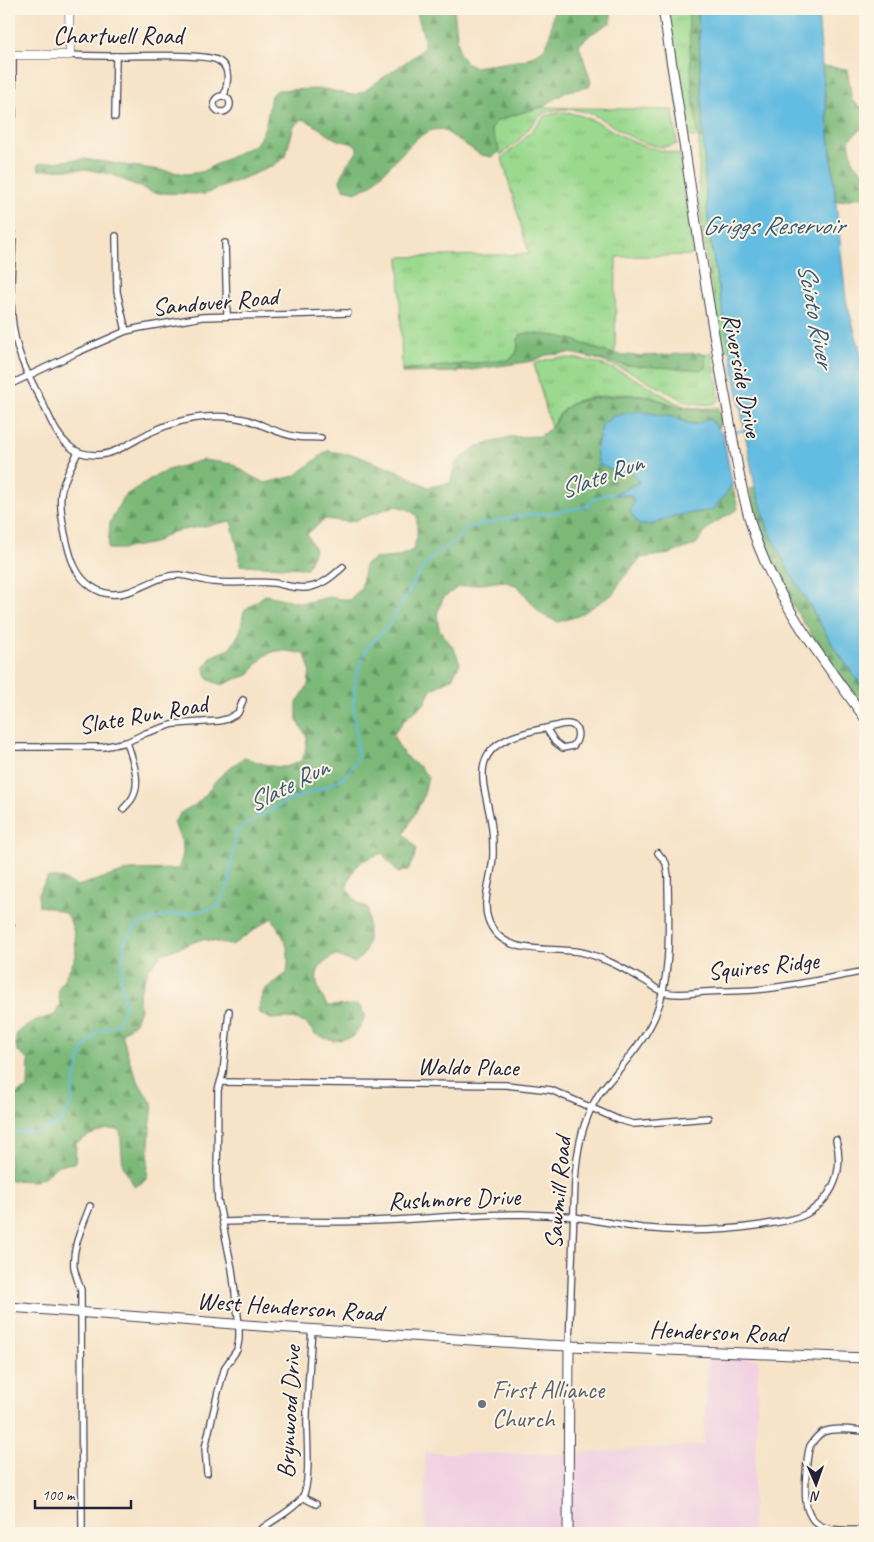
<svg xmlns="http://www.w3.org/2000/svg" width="874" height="1542" font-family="Caveat,sans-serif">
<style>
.built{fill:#f1d0e2}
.grass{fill:url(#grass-tufts);stroke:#5e7e64}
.forest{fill:url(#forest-firs);stroke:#4e6e5a}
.water{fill:#64bce1;stroke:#436f8e}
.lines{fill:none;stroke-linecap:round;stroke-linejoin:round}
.stream{stroke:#64bce1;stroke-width:2}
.minor-casing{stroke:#423f50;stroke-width:8}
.tertiary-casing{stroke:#423f50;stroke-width:9}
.secondary-casing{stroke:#423f50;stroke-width:11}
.primary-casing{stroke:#423f50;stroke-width:11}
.minor{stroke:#fff;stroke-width:5.5}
.tertiary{stroke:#fff;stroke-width:8}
.secondary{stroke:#fff;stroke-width:9}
.primary{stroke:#fff;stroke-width:9}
.worship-dot{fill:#6b7280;stroke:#fcf5e5;stroke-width:2}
.labels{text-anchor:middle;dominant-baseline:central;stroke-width:4;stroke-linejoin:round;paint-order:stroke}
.street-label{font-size:25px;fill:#22223b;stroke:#fcf5e5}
.worship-label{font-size:25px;fill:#5b616d;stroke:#fcf5e5;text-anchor:start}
.water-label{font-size:26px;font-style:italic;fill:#395875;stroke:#fcf5e5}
</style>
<defs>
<pattern id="grass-tufts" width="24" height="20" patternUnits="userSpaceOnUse" patternTransform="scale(1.25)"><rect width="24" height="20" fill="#9ad98e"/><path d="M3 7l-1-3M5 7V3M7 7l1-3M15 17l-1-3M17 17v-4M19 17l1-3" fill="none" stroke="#84ba7b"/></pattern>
<pattern id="forest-firs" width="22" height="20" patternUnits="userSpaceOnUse" patternTransform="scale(1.25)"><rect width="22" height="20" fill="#7bb979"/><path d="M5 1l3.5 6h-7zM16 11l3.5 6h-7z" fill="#649664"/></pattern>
</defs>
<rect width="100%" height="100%" fill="#fcf5e5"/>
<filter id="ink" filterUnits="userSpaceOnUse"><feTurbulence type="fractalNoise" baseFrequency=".02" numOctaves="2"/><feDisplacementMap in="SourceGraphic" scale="10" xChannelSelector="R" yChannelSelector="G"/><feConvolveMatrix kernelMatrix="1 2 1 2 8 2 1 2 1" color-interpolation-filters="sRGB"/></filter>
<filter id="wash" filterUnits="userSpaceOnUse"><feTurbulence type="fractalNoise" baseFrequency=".0096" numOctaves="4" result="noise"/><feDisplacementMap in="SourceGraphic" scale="20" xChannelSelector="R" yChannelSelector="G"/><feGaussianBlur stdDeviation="1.12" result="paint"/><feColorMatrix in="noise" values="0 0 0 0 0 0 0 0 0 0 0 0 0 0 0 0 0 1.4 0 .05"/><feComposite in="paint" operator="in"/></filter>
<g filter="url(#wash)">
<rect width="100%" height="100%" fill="#f6e3c8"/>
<polygon class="built" points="708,1358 759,1359 752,1533 425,1533 425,1453 563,1454 703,1445"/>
<g class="grass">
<polygon points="663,9 698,9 705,179 709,232 715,269 730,348 726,351 723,348 706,255 699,200 699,138 682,135"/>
<path d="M 542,107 L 673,110 L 677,144 C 647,157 615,123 589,113 C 580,110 571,109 562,109 C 554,110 547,111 540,116 L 517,142 L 501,155 L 491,130 L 495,122 L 513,115 Z"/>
<path d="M 563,112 C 596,116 610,132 638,144 C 652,150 666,150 680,155 L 693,255 L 616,257 L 615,354 L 602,351 L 573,340 L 560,337 L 528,333 L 518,339 C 518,349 518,354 509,360 L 402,370 L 399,257 L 529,254 L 502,158 L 521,142 L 545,116 Z"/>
<path d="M 712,352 L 719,395 C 719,398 719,401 716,403 C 710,406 694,403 687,402 L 629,371 L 590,357 L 599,359 L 706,368 L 705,354 Z"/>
<path d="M 559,358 C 590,357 623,371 650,387 C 663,394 674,404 688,407 C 698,409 709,408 719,407 L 720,412 C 716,410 691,409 683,407 C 669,405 656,397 642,395 C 628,393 586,396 574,402 C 563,407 557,418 551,428 L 534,364 L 548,359 Z"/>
</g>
<g class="forest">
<path d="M 416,9 L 454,9 L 459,53 L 466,63 L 474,67 L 524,60 L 542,51 L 549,40 L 554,9 L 610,9 L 611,13 L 611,22 L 591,34 L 579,45 L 591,82 L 589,87 L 568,91 L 542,107 L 513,115 L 495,122 L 491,130 L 500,151 L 493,157 L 481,155 L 442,129 L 432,130 L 418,137 L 371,185 L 357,192 L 344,189 L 340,181 L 347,164 L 357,152 L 357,146 C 351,142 345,142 338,140 C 326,135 316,124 303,119 L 294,126 L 285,157 L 273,166 L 205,194 L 154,193 L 110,174 L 85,169 L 39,170 L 38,164 L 50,162 L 84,159 L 187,174 L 201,172 L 256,144 C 267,130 268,112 271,95 L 278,90 L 324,89 L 353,95 L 363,92 L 417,54 L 424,48 L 424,38 Z"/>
<polygon points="688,9 698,9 704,139 699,138 692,90"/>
<polygon points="822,66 847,69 852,101 865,110 865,125 849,140 853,163 865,173 865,196 836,202"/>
<path d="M 528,333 C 543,335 559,335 574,340 C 587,345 600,351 614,354 C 642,358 672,354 700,353 L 705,354 L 706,368 L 702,370 L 625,365 L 570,353 L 546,355 L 533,361 L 457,372 L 402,373 L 402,370 L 509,360 C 524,350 513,346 521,334 Z"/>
<path d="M 624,395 L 642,395 L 680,407 L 703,410 L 717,410 L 720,412 C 721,419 722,424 718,428 L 711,420 L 698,424 L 690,424 L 672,417 L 602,425 L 596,451 L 600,465 L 613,470 L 631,472 L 640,482 L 614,494 L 630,495 L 634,502 L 630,512 L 652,525 L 673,516 L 712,510 L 726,494 L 732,484 L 738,509 L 711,525 L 695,545 L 669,554 L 641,558 L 622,579 L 613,594 L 578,616 L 558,622 L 541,614 L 518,586 L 504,581 L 458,587 L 443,598 L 437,614 L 439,629 L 454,649 L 460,663 L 452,678 L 431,690 L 424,704 L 405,719 L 393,735 L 400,749 L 410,761 L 420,767 L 428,777 L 423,798 L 404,834 L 416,848 L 414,858 L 408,870 L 398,873 L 382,853 C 357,862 356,863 346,888 L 357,902 L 368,909 L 368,939 L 365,953 L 355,963 L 335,955 C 331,958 325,961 322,965 C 310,977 321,994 327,1006 L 359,1005 L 366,1017 L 353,1037 L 333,1041 L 315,1034 L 306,1023 L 288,1018 L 271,1019 L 258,1012 L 264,990 L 287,973 C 291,947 285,939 272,918 C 258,926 246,936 232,945 L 202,939 L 162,954 L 148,970 L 139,993 L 140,1008 L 135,1023 L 122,1033 C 129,1060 135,1082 153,1104 L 150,1128 L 147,1179 L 135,1187 L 123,1166 L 120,1130 L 107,1129 L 90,1135 L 76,1143 L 75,1163 L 58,1165 L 45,1176 L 35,1181 L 9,1180 L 9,1094 L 14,1095 L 28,1088 L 29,1060 C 16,1051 14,1049 17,1033 L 36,1020 L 55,1015 L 60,1004 L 58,990 L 76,957 L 75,936 L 70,920 L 65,913 L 51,908 L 39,906 L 38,894 L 48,877 L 63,879 L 77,886 L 130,870 L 178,869 C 188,847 181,843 174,822 L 183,811 L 195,805 L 207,793 L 216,780 L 232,766 L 244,758 C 257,761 271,768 285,767 C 290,766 296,763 301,761 L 305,753 L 307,737 L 297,720 L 297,703 L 308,685 L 310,670 L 305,654 C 274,648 267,648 249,675 L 236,679 L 222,685 L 209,680 L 204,669 L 211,657 L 230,649 L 240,632 L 244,611 L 265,595 L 303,603 L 329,597 L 349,600 L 361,589 L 365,564 L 375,559 L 397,557 L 413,550 L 417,537 L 417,516 L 408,509 L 395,506 L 350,522 L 325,519 L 307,534 L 315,550 L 307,568 L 240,565 L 237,545 L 231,521 L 172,532 L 154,543 L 122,549 L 108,549 L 110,523 L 123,497 L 150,479 L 168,470 L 203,460 L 233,464 L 249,475 L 265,483 L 295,476 L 327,451 L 354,455 L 398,471 L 428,487 L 450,483 L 456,463 L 474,448 L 509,437 L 540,436 L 551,428 L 564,409 L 574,402 L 587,399 Z"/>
<path d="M 755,487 L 770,534 L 791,574 L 834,647 L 865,691 L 865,710 C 841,676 815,643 794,607 C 784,590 777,572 770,555 C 761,533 754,512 750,489 Z"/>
</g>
<g class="water">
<polygon points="698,9 818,9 822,66 846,300 865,368 865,691 834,647 791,574 770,534 755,487 715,269 709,232 705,179"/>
<polygon points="638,411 672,417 691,424 698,424 706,420 711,420 723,435 732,484 726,494 712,510 673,516 652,525 639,525 630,512 634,501 631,495 613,495 639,482 631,472 613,470 599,465 596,451 602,425 614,416"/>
</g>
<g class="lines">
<g class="stream">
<polyline points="735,432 745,430"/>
<polyline points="9,1132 39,1132 60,1123 71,1104 75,1078 83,1050 99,1031 117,1025 125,1005 121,983 122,964 125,939 138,925 167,915 190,913 218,907 228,886 236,832 256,818 290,800 323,788 345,777 358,758 353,704 356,676 366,649 390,624 422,569 439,551 455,542 466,528 528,514 549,514 587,506 597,497 606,494 614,494"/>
</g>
</g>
</g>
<g filter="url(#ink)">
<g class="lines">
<g class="minor-casing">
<g id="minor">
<path d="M 70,55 C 86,56 103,56 120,56 C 137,56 208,53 219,61 C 232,69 227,85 224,96"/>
<circle cx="222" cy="104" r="8"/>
<polyline points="13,116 13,55"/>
<polyline points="115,117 116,56"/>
<path d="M 13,234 C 12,268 8,304 15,337 C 20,362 33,384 44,406 C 51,420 56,435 68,445 C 75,452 86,455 96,455 C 115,455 134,440 151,432 C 169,424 187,418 206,417 C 219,416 235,417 248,420 C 264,425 281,435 298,437 C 306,438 314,437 321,438"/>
<polyline points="116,236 117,292 126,331"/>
<polyline points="225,243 227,315"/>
<polyline points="9,385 78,352 126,331 139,328 202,317 348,313"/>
<path d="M 78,452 C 72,465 63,480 61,494 C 59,512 68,556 77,571 C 84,583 97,593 111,594 C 136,596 155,574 180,575 C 191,576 202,581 213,582 C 233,584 254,581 274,583 C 286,585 299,590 311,587 C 324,584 334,575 343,567"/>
<path d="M 546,728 L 555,742 L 563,748 L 573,746 C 580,738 580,724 567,724 C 563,724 559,725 556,726 C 542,729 529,731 515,736 C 464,754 488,791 492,829 C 493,836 493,844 493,852 C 494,873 481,898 488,919 C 501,958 550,946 581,952 C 604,957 626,970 647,982 C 652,985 657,990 663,992 C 676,996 691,993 704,992 C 721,991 737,991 754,990 C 788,987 821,980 855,973 L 861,972 L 865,968"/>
<polyline points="9,747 103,747 127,742 146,733 174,724 219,721 227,719 238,713 243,700"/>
<path d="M 123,809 C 126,806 129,803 131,800 C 143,784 132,759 127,742"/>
<polyline points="9,926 11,925"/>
<polyline points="221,1082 506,1085 551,1090 619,1120 634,1124 708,1118"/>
<path d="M 223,1222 C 273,1220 324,1223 374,1221 C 423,1219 472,1214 522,1214 C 539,1215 557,1215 574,1217 C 597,1220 619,1225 642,1228 C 681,1232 723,1231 762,1225 C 777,1222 793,1221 806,1214 C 834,1198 844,1170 836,1140"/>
<path d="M 569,1346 L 575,1181 C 577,1149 582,1121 599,1094 C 604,1086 611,1080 616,1073 C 631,1055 646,1037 655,1016 C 673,973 668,922 668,876 L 666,863 L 658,853"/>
<path d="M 865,1431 C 853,1430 835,1427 823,1432 C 818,1435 813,1441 810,1446 C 806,1457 804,1496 807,1507 C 808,1512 811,1517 814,1521 C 826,1533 849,1530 865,1530"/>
<polyline points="207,1473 205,1448 218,1392 225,1367 237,1350 239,1339 239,1324 232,1269 218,1200 217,1181 218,1090 223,1073 229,1011"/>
<polyline points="302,1497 316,1504"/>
<path d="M 82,1533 L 81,1290 C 79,1283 75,1275 74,1267 C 72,1246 83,1226 90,1206"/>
<path d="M 257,1533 C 269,1521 292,1512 302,1498 C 312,1482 306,1433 307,1414 C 308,1385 310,1357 312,1329"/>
</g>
</g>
<g class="tertiary-casing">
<polyline id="tertiary" points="9,55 70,55 69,9"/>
</g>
<g class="secondary-casing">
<g id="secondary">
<polyline points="9,1307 260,1326 546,1345 865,1358"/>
<polyline points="568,1533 569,1346"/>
</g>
</g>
<g class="primary-casing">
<path id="primary" d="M 663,9 C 684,136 700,263 724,390 C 734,440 740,497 758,545 C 783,610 825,663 865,718"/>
</g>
<use href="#minor" class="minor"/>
<use href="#tertiary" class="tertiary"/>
<use href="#secondary" class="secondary"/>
<use href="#primary" class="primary"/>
</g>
</g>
<circle class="worship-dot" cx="482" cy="1404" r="5"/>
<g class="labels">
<g class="street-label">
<text x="118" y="36">Chartwell Road</text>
<text transform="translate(215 302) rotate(-5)">Sandover Road</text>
<text transform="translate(742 375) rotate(79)">Riverside Drive</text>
<text transform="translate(143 715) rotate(-10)">Slate Run Road</text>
<text transform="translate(763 966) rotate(-6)">Squires Ridge</text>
<text transform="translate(468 1067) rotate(1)">Waldo Place</text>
<text transform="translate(558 1193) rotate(-85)">Sawmill Road</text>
<text transform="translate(454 1199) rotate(-2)">Rushmore Drive</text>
<text transform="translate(290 1307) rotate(4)">West Henderson Road</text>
<text transform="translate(718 1332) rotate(2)">Henderson Road</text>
<text transform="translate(289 1412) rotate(-87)">Brynwood Drive</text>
</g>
<g class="worship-label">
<text x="492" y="1390">First Alliance<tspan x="492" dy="29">Church</tspan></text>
</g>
<g class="water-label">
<text x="773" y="225">Griggs Reservoir</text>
<text transform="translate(816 315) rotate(79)">Scioto River</text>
<text transform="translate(601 476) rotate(-20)">Slate Run</text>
<text transform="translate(288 785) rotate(-27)">Slate Run</text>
</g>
</g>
<rect width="874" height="1542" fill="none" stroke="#fcf5e5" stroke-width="30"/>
<g transform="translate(816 1484) rotate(178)" stroke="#fcf5e5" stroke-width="4" paint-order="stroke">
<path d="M0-4L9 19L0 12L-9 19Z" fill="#22223b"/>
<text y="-8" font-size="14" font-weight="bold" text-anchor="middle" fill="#22223b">N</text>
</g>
<path d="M35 1500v8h96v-8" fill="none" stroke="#22223b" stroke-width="2.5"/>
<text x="42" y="1500" font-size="15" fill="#22223b" stroke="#fcf5e5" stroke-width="4" paint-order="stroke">100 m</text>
</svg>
